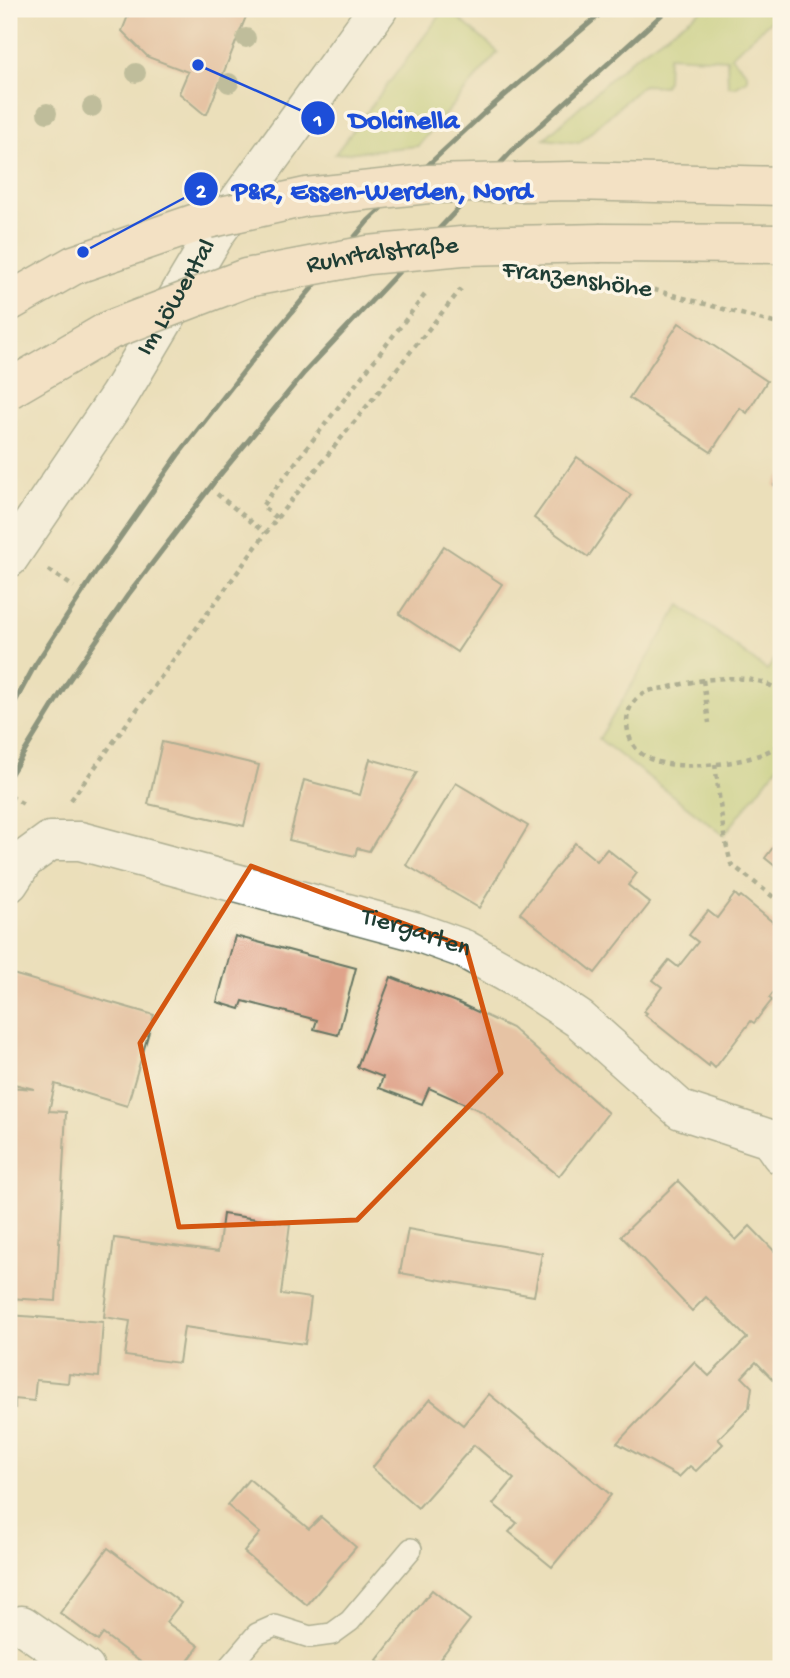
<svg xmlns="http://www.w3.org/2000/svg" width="790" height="1678" font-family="'Gochi Hand',sans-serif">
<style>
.green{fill:#b6cc70;stroke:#6a8452;stroke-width:2}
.building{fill:#dfa38a}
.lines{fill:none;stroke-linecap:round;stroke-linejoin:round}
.lane-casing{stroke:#667663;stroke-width:24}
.street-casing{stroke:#667663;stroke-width:41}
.secondary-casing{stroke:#667663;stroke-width:41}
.path{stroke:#667663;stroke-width:4.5;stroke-dasharray:5 5;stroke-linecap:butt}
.lane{stroke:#fff;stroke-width:21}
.street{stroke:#fff;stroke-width:38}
.secondary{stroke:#fce5d0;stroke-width:38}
.rail{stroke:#1f3d34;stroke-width:5}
.secondary-bridge-casing{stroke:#667663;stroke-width:41;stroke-linecap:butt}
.secondary-bridge{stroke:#fce5d0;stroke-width:38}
.tree{fill:#8b9677}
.marked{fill:none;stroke:#d45610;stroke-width:5;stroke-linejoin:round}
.labels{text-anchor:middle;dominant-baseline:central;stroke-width:7;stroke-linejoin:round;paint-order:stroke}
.street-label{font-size:26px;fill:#1f3d34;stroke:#fcf5e5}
.leader{fill:none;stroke:#1d4ed8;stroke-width:2.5}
.callout-dot{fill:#1d4ed8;stroke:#fcf5e5;stroke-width:2.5}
.mark-label{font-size:21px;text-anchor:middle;font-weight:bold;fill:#fff}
.callout-label{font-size:28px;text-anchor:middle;font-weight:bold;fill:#1d4ed8;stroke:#fcf5e5;stroke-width:7;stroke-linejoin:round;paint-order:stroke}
</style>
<rect width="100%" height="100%" fill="#fcf5e5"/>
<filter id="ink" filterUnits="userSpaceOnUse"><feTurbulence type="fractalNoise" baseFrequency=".0143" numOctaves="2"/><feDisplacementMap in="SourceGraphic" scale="14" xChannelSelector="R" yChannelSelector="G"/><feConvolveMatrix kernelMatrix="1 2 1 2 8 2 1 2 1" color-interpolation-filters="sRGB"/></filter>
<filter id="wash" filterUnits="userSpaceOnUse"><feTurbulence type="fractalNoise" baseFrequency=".00686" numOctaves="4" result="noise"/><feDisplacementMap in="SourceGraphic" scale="28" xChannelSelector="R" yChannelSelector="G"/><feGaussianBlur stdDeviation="1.57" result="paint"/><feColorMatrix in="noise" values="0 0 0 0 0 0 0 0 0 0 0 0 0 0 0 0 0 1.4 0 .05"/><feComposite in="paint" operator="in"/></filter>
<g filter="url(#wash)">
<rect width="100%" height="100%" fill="#ebdfba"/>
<g class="green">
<polygon points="445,9 448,9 498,52 418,146 335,154"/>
<polygon points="703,9 781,9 781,21 776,16 731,56 747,73 747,80 735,87 728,86 727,59 668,56 667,81 664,86 643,85 579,143 544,139 634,57"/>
<polygon points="680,605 767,670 781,651 781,762 724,835 599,739"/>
</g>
<g id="blocks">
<g class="building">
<polygon points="156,9 249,9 207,114 204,114 179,93 188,72 148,57 122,31 130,11 140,13 147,10 154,13"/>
<polygon points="679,323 767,381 747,413 740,408 711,452 629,398"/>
<polygon points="577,457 631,495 588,557 534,518"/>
<polygon points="781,474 781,490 774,485"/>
<polygon points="444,546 502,584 457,652 399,614"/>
<polygon points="162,742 259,765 244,826 148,804"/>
<polygon points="370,759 417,772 369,851 357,848 355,856 289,840 304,780 360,795"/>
<polygon points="456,783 528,826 479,908 406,865"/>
<polygon points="781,837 781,871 765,858"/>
<polygon points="575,843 597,861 607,849 637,873 628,885 650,903 595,973 520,913"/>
<polygon points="735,894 739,898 741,896 781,929 781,983 769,998 772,1000 754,1023 751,1021 715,1068 710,1063 709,1066 645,1015 647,1013 644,1011 662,987 653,980 669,960 678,967 698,942 689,935 708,911 717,918"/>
<polygon points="235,936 356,968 338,1035 314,1029 317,1020 243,1001 240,1009 217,1002"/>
<polygon points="9,973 154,1015 127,1106 55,1084 49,1111 66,1112 56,1301 9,1298 9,1087 34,1089 10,1083 14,1071 9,1070"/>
<polygon points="391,977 461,1004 512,1028 608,1113 559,1176 481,1111 429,1088 422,1104 379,1088 383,1077 357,1067"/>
<polygon points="678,1181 736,1240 750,1226 781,1258 781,1388 756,1362 742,1377 752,1387 749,1408 718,1439 723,1444 696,1471 690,1466 679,1477 617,1443 694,1362 709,1376 747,1338 706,1297 692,1311 621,1236"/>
<polygon points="223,1214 290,1224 281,1294 311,1298 305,1344 184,1327 179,1363 125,1356 130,1321 104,1317 114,1238 218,1252"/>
<polygon points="408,1229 542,1253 534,1296 400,1273"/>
<polygon points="9,1315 103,1322 99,1377 69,1374 68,1383 36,1380 34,1401 15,1399 15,1408 9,1408"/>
<polygon points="489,1394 611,1495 552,1567 509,1532 517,1523 493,1504 514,1479 474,1445 418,1508 372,1468 430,1399 463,1425"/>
<polygon points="249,1479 309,1529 321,1517 356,1547 307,1605 244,1552 260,1533 227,1505"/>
<polygon points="108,1548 181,1603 166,1622 199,1646 182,1669 150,1669 103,1634 98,1641 60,1613"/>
<polygon points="432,1590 470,1620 432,1669 390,1669 377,1660"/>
</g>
</g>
</g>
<g filter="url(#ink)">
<use href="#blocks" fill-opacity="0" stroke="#667663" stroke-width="2"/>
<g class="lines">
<g class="lane-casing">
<polyline id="lane" points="227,1669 257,1634 275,1626 310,1637 332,1634 350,1621 411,1549"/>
</g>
<g class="street-casing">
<g id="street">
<path id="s1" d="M 9,558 L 119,396 L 217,231 L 378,9"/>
<path id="s2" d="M 9,883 L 24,860 L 50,841 L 80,841 L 414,931 L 464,949 L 525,983 L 579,1019 L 681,1110 L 770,1139 L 781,1155"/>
<polyline points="22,1625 85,1669"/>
</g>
</g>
<g class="secondary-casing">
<g id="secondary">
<polyline points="601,243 781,244"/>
<polyline points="9,302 74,265 208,219"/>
</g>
</g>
<g class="path">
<polyline points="644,287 781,325"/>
<polyline points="217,494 265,533"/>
<polyline points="277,518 461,289"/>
<polyline points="49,570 74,587"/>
<polyline points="703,680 709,723"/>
<path d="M 781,691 C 775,688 768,684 762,682 C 731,674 696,680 666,688 C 658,689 647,690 641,695 C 631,702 627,712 627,723 C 629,765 671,767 705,765 C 727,764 764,758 781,743"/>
<polyline points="715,764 724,835 731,864 781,903"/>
<polyline points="10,796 27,806"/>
<polyline points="71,800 277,518 262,506 427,292"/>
</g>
<use href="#lane" class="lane"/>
<use href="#street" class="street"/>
<use href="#secondary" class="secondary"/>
<g class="rail">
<polyline points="9,713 35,665 96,572 178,455 262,348 368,221 484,113 606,9"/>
<polyline points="9,777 67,683 128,595 215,481 304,373 513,150 668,9"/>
</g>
<g class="secondary-bridge-casing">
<g id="secondary-bridge">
<polyline points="208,219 306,197 428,184 572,181 781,186"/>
<path id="s3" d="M 9,389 L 110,330 L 246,278 L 368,255 L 462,246 L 601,243"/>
</g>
</g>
<use href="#secondary-bridge" class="secondary-bridge"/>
</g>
<g class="tree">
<circle cx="246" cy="38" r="10"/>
<circle cx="136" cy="73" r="10"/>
<circle cx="229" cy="83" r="10"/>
<circle cx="92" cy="107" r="10"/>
<circle cx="47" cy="113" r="10"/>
</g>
</g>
<path d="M0 0H790V1678H0ZM 251,866 L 466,947 L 501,1073 L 357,1220 L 179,1227 L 140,1043 Z" fill="#ebdfba" fill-opacity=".55" fill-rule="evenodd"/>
<path class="marked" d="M 251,866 L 466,947 L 501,1073 L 357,1220 L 179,1227 L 140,1043 Z"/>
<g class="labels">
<g class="street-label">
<text stroke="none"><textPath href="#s3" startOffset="401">Ruhrtalstraße</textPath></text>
<text transform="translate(577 281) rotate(8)">Franzenshöhe</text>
<text stroke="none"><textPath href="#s1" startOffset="310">Im Löwental</textPath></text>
<text stroke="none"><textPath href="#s2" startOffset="438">Tiergarten</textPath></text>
</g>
</g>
<path class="leader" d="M198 65L318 118M83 252L201 189"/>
<g class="callout-dot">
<circle cx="198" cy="65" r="7"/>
<circle cx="83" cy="252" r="7"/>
<circle cx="318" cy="118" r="18"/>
<circle cx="201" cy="189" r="18"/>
</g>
<g class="mark-label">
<text x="318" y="126">1</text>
<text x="201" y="197">2</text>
</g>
<g class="callout-label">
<text x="404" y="128">Dolcinella</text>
<text x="382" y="199">P&amp;R, Essen-Werden, Nord</text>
</g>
<rect width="790" height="1678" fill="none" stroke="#fcf5e5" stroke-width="35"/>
</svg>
